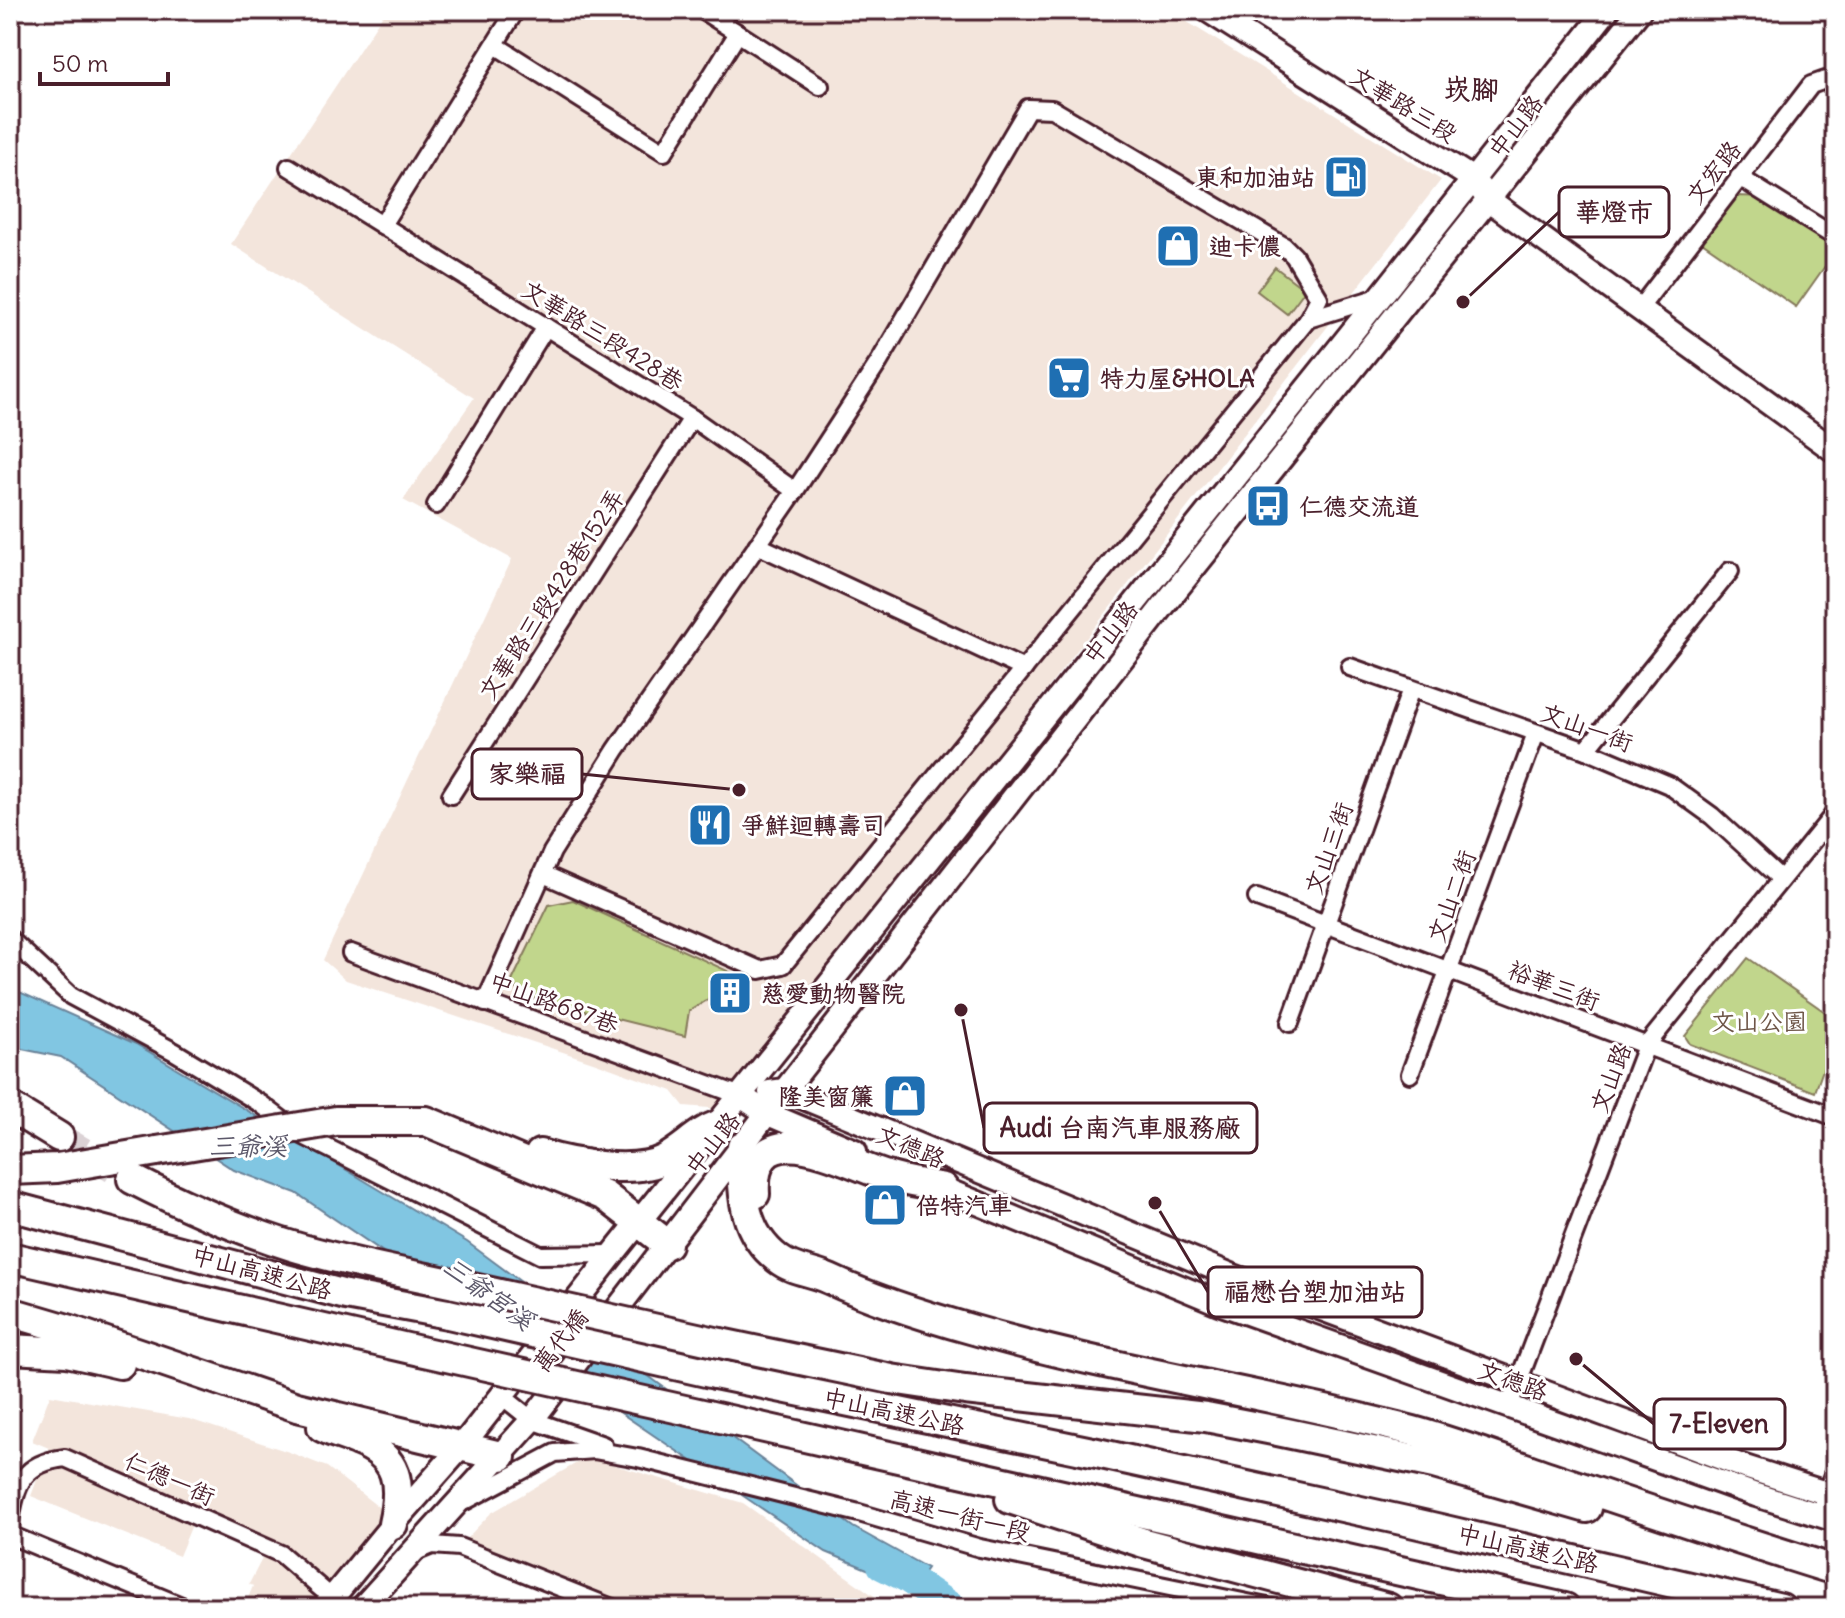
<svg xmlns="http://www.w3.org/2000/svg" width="1845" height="1618" font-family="Delius,'LXGW WenKai TC',sans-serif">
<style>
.built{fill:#f3e5dc}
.green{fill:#c1d68c;stroke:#867a5c;stroke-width:2}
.water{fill:#81c6e2;stroke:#6b8399;stroke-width:2}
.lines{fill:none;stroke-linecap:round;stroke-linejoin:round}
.river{stroke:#81c6e2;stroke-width:30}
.highway-tunnel{stroke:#dbd2d5;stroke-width:28;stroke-dasharray:28 14;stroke-linecap:butt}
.street-casing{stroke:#4a1f2b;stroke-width:22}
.secondary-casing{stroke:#4a1f2b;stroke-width:28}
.highway-casing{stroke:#4a1f2b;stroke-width:34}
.street{stroke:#fff;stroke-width:16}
.secondary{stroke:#fff;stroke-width:22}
.highway{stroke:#fff;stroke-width:28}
.highway-bridge-casing{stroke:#4a1f2b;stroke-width:34;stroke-linecap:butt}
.highway-bridge{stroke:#fff;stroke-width:28}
.labels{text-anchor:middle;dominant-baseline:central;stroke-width:6;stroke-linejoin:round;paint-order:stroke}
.street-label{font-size:24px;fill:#4a1f2b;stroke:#fff}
.poi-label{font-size:24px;font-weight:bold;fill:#4a1f2b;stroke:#fff;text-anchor:start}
.park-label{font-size:24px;fill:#6e5648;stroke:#fff}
.water-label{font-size:26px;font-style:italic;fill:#5d596b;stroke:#fff}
.quarter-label{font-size:28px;font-weight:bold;fill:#4a1f2b;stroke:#fff}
.leader{fill:none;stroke:#4a1f2b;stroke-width:3}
.callout-dot{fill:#4a1f2b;stroke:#fff;stroke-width:3}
.callout{fill:#fff;stroke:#4a1f2b;stroke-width:3}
.callout-label{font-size:26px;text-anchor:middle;font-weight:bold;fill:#4a1f2b}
</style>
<rect width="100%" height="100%" fill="#fff"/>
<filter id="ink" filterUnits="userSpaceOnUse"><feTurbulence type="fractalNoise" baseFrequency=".0125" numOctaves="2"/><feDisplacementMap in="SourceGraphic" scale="16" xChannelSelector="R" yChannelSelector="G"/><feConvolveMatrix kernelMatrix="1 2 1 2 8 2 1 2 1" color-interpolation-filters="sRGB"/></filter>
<g filter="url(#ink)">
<g class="built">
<polygon points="386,10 1168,10 1441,180 722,1109 684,1106 672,1091 596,1063 346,980 323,960 512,559 403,500 474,398 231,244"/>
<polygon points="50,1395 189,1419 289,1452 327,1467 386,1513 315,1608 244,1608 253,1586 249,1584 265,1553 194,1520 179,1556 31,1496 49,1448 32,1441"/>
<polygon points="587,1457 743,1503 891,1608 636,1608 466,1539 491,1513"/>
</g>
<g class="green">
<polygon points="1737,196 1766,197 1835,244 1835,252 1796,307 1702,242"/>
<polygon points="1275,267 1305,290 1287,314 1257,291"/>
<polygon points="573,900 732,973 709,999 689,1011 685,1036 520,995 512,981 549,905"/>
<polygon points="1748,958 1835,1019 1835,1036 1815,1092 1690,1044 1685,1036"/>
</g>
<polygon class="water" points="10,984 17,991 136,1044 467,1242 853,1527 927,1568 913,1588 826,1552 296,1193 234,1170 61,1057 17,1048 10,1043"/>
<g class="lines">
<polyline class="river" points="882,1565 906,1577 952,1608"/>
<polyline class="highway-tunnel" points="59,1137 113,1169"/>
<g class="street-casing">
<g id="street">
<polyline points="702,10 820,86"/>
<polyline points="495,45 664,152 738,33"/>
<polyline points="289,167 692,418 795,491"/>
<polyline points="1739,177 1835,237"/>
<polyline points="382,225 516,10"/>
<polyline points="1639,309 1811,85 1825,80 1835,84"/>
<polyline points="436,505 546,327"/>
<polyline points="757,545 1024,669"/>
<polyline points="1350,667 1586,750 1669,785 1712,816 1781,879"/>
<polyline points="1586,750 1730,571"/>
<polyline points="451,795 692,418"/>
<polyline points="543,874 760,970 783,965 1308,319 1379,297"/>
<polyline points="1257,898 1835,1117"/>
<polyline points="10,939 71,996 175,1052 261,1104 302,1135 540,1255 613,1254"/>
<polyline points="351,953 741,1096"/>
<polyline points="485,1003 552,852 616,750 795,491 879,362 1028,108 1052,109 1284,246 1294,256 1319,298 1308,319"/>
<polyline points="1290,1023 1411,689"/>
<polyline points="1410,1074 1536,733"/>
<polyline points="502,1396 532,1420 603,1445"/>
<polyline points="1509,1406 1646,1046 1835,813"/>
<polyline points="465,1501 555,1453 594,1450 638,1458 859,1513 980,1548 1272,1608"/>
<polyline points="1823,1502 1835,1469"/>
<path d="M 10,1523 C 15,1484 23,1463 65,1458 L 281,1554 L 332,1598"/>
<polyline points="10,1535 186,1608"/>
<polyline points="415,1552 432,1545 459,1547 612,1608"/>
</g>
</g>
<g class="secondary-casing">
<g id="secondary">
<polyline points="1207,10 1473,179 1489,200 1835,451"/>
<polyline points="770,1092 785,1090 1231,1275 1745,1467 1835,1496"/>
<polyline points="741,1096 768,1114 855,1151"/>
<polyline points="927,1182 1219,1303 1756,1495 1835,1520"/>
<polyline points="324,1608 393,1524 462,1446 613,1254 1381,296 1607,10"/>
<polyline points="362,1608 532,1420 785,1090 1164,605 1640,10"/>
</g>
</g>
<g class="highway-casing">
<g id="highway">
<polyline points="10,1107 59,1137"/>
<polyline points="336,1121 426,1121 605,1196 667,1244"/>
<path d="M 742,1147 C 743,1190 740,1230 778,1259 C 793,1271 812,1271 829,1279 C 876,1301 924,1316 974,1330 C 1119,1372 1268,1393 1413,1431 C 1460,1444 1507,1462 1554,1478 C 1647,1509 1740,1541 1835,1570"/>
<path d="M 540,1154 C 571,1164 635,1175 665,1159 C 684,1149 698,1132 718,1125"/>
<polyline points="10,1170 57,1168 157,1151"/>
<path d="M 132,1179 C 183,1205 236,1229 292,1246 C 345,1262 400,1272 455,1284"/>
<path d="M 755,1194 C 750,1107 847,1164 887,1176 C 905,1182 925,1184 943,1188"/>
<polyline points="10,1206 346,1295 448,1314"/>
<polyline points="10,1257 420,1351"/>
<polyline points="10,1312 71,1330 297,1407 501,1456"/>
<polyline points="720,1343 891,1379 965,1390 1206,1417 1268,1429 1434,1464 1587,1508"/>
<polyline points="10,1349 67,1352 120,1364"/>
<polyline points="715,1374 1097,1453 1406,1521 1781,1608"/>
<polyline points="707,1415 1565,1608"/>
<path d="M 322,1427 C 333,1433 346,1436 358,1441 C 399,1457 402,1484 393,1524"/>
<polyline points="1010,1499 1144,1543 1388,1608"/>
</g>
</g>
<use href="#street" class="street"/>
<use href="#secondary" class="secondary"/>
<use href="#highway" class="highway"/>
<g class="highway-bridge-casing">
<g id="highway-bridge">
<polyline points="157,1151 336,1121"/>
<polyline points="455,1284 720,1343"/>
<polyline points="448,1314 715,1374"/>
<polyline points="420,1351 707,1415"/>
</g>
</g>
<use href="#highway-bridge" class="highway-bridge"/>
</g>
</g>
<defs>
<g id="fuel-square" transform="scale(2.3)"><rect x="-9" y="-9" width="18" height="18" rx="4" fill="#1f6fb2" stroke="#fff"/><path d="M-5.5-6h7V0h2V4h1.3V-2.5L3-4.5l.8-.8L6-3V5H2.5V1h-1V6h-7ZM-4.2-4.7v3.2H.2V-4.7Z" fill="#fff"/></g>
<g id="shop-square" transform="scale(2.3)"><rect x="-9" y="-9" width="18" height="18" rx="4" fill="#1f6fb2" stroke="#fff"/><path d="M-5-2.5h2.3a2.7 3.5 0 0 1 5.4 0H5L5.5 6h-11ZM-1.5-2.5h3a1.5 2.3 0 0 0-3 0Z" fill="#fff"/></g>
<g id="supermarket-square" transform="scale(2.3)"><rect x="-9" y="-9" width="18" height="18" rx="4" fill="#1f6fb2" stroke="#fff"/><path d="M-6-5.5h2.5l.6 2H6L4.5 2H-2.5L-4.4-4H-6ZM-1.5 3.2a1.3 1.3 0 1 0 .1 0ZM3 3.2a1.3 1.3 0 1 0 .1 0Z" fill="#fff"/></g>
<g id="bus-square" transform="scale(2.3)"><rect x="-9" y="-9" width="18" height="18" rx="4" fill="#1f6fb2" stroke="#fff"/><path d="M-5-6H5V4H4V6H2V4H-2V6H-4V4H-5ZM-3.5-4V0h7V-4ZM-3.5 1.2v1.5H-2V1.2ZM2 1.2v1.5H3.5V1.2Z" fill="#fff"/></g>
<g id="restaurant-square" transform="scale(2.3)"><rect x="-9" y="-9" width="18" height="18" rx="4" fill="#1f6fb2" stroke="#fff"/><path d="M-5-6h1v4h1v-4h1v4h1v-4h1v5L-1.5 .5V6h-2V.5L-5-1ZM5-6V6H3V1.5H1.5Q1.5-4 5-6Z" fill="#fff"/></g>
<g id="building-square" transform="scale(2.3)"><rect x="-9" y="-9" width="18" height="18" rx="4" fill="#1f6fb2" stroke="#fff"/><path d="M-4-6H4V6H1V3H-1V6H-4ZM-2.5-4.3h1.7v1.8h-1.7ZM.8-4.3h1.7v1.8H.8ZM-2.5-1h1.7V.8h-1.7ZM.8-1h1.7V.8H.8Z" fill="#fff"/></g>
</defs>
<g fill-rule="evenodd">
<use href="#fuel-square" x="1346" y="177"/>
<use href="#shop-square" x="1178" y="246"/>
<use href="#supermarket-square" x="1069" y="378"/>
<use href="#bus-square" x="1268" y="506"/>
<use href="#restaurant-square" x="710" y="825"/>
<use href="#building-square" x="730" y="993"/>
<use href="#shop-square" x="905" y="1096"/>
<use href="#shop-square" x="885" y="1205"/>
</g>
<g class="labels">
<g class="street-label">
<text transform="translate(1404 104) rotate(32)">文華路三段</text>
<text transform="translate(1515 126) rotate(-52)">中山路</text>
<text transform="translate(1713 172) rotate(-52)">文宏路</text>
<text transform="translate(603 335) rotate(32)">文華路三段428巷</text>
<text transform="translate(551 594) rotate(-57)">文華路三段428巷152弄</text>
<text transform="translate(1110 632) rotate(-52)">中山路</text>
<text transform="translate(1587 727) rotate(20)">文山一街</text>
<text transform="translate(1328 848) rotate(-70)">文山三街</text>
<text transform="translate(1451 896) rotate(-70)">文山二街</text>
<text transform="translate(1554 985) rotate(21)">裕華三街</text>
<text transform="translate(554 1002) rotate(20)">中山路687巷</text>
<text transform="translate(1610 1078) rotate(-69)">文山路</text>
<text transform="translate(712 1143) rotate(-52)">中山路</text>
<text transform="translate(911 1146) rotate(23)">文德路</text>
<text transform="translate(262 1272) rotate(15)">中山高速公路</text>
<text transform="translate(560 1340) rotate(-52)">萬代橋</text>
<text transform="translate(1513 1380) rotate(20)">文德路</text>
<text transform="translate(894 1411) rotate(12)">中山高速公路</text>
<text transform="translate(170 1478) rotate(24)">仁德一街</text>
<text transform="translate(960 1515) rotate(14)">高速一街一段</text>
<text transform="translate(1528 1548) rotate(13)">中山高速公路</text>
</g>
<g class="poi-label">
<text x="1315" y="177" text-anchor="end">東和加油站</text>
<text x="1209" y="246">迪卡儂</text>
<text x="1100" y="378">特力屋&amp;HOLA</text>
<text x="1299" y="506">仁德交流道</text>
<text x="741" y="825">爭鮮迴轉壽司</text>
<text x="761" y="993">慈愛動物醫院</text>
<text x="874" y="1096" text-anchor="end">隆美窗簾</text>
<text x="916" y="1205">倍特汽車</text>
</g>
<g class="park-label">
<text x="1759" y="1021">文山公園</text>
</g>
<g class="water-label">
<text x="248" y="1145">三爺溪</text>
<text transform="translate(489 1293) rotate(36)">三爺宮溪</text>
</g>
<g class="quarter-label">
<text x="1471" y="89">崁腳</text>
</g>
</g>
<path class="leader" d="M1463 302L1559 212M739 790L582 774M961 1010L984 1128M1155 1203L1208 1292M1576 1359L1654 1424"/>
<g class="callout-dot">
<circle cx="1463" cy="302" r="8"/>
<circle cx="739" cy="790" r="8"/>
<circle cx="961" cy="1010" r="8"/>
<circle cx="1155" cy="1203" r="8"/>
<circle cx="1576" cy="1359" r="8"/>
</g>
<g class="callout">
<rect x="1559" y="187" width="110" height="50" rx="8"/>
<rect x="472" y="749" width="110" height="50" rx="8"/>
<rect x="984" y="1103" width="273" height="50" rx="8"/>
<rect x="1208" y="1267" width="214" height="50" rx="8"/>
<rect x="1654" y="1399" width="131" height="50" rx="8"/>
</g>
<g class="callout-label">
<text x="1614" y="221">華燈市</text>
<text x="527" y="783">家樂福</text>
<text x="1120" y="1137">Audi 台南汽車服務廠</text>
<text x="1315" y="1301">福懋台塑加油站</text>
<text x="1719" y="1433">7-Eleven</text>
</g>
<rect width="1845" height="1618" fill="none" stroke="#fff" stroke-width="40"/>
<rect x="20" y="20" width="1805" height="1578" fill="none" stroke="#4a1f2b" stroke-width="3" filter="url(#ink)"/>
<path d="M40 72v12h128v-12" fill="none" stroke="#4a1f2b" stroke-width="4"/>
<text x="52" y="72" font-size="24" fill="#4a1f2b" stroke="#ffffff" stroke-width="6" paint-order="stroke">50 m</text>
</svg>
